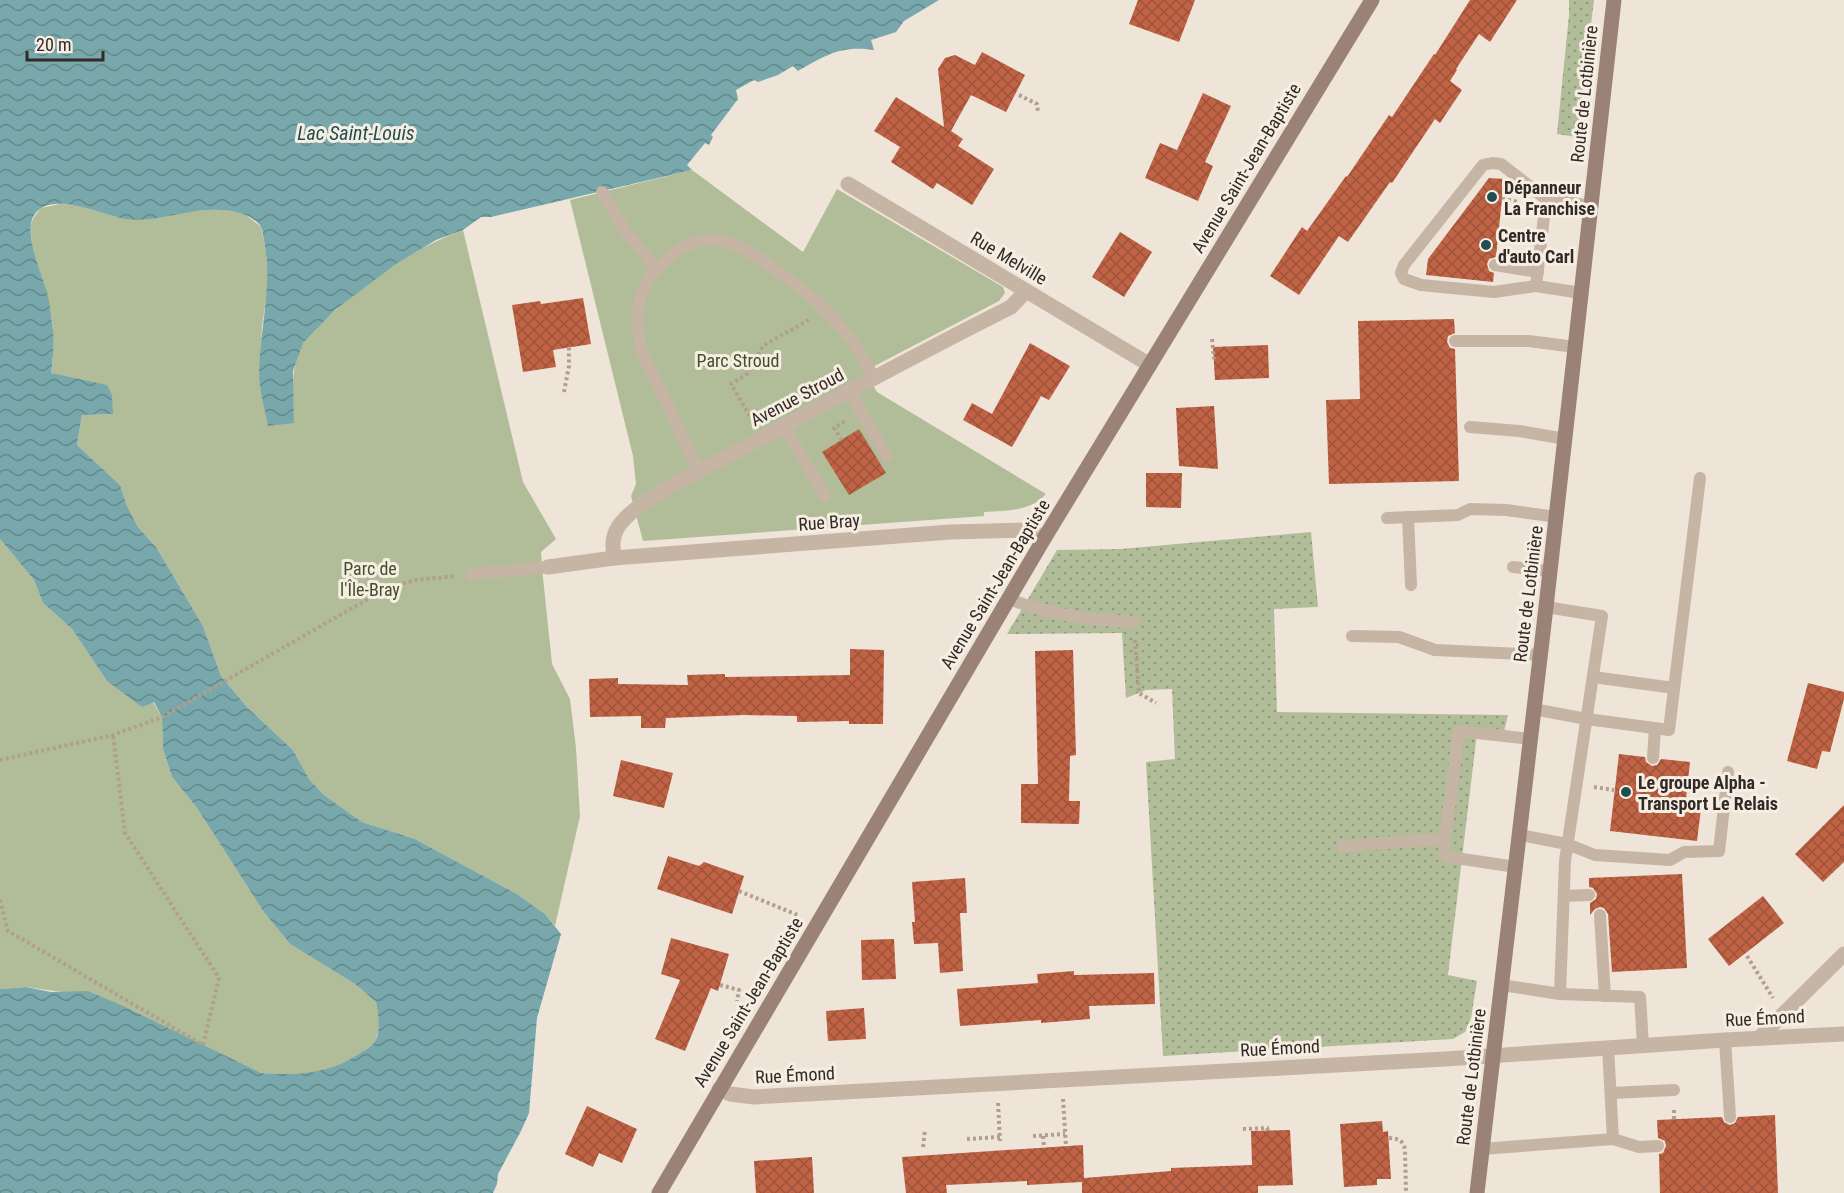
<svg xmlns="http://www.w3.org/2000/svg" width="1844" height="1193" font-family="'Roboto Condensed',sans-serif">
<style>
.grass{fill:url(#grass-dots)}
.park{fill:#b1bd99}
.water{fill:url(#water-waves)}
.building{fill:url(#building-cross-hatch)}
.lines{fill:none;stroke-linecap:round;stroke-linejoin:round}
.path{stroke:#b29e8f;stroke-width:4;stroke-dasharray:3 3;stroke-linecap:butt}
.lane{stroke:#c6b4a5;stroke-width:12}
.street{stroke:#c6b4a5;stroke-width:15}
.secondary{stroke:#9a8376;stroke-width:15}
.poi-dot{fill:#1e4e51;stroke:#f7eee3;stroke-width:2}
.labels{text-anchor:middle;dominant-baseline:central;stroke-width:6;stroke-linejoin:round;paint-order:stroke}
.street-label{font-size:18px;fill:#322a26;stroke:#f7eee3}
.poi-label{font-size:18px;font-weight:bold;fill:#322a26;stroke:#f7eee3;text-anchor:start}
.park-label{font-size:18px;fill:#424f2b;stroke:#f7eee3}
.water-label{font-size:20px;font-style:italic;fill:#1e4e51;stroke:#f7eee3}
</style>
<defs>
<pattern id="grass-dots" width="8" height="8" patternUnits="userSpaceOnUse" patternTransform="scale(1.5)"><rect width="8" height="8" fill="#b1bd99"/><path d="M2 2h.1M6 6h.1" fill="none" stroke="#919a7d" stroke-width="1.8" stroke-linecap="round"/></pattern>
<pattern id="water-waves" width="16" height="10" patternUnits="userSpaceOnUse" patternTransform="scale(1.5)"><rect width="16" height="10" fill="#78a8ab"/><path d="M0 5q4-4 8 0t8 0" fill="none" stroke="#63898b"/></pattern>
<pattern id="building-cross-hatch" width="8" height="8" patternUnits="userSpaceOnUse" patternTransform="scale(1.5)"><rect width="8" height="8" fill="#c06345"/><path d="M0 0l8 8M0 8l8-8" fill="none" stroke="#9d5239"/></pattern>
</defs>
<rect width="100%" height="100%" fill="#efe4d8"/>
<g class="grass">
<polygon points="1569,0 1594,0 1577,137 1557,134 1569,15"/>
<polygon points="1311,532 1318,607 1274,609 1277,712 1508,715 1503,736 1477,733 1448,975 1477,981 1471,1018 1465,1032 1453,1039 1163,1056 1146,762 1175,759 1172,689 1146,690 1126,698 1122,633 1007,634 1057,550 1121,549"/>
</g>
<g class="park">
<path d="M 692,170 L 803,252 L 837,189 L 1003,287 L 1005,293 L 999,301 L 865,371 L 877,392 L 1046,494 C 1030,512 1007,510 984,512 L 984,516 L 643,541 L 631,496 L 636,484 L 633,456 L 570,200 Z"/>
<path d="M 60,204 L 82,205 L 116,217 L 220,209 L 244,213 L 261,227 L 266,252 L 268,286 L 262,327 L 259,375 L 294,423 C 293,394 290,373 301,346 C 305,339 314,332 319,326 C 359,285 410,250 463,230 L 523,482 L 556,539 L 541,552 L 542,568 L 552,664 L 570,699 L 576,748 L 580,816 L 555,926 L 545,914 L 517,894 L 415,839 L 362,822 L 324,795 L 309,779 L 293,750 L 247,707 L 221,676 L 203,626 L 156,547 L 138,527 L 127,506 L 120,485 L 77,445 L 82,415 L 113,414 L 72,379 L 51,373 C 55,348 54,320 47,295 C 42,274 30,251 31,228 C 31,220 36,214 41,208 Z"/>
<polygon points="0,539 34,580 43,603 72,629 107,681 153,702 162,717 163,749 172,777 197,808 263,911 290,944 355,984 376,1002 380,1027 374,1044 345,1064 316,1073 286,1075 261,1073 197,1043 69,993 26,987 0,989"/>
</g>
<path class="water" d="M 0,0 L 939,0 L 904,21 L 896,32 L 871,40 L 874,50 C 841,45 826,55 798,71 L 793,66 L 778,75 L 758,82 L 754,80 L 736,90 L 738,99 L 711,135 L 713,137 L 709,145 L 705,143 L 687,165 L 692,170 L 491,217 L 481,217 L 463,230 L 436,240 L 396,264 L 336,309 L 303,343 L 293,371 L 294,423 L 268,426 C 265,409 259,389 259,372 C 260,328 273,285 264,241 C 263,237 263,231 261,227 C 254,215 234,210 221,210 C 184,207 150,228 113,216 C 93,210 46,191 33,217 C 24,237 43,276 48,296 C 50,305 51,314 52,323 C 55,339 53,358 51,373 L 107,385 L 112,395 L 113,414 L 82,415 L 77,445 L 120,485 L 127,506 L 138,527 L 156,547 L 203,626 L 221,676 L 247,707 L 293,750 L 309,779 L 324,795 L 362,822 L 415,839 L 517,894 L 545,914 L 561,934 L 537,1018 L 529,1113 L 521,1131 L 498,1174 L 497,1184 L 493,1193 L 0,1193 L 0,989 L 26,987 L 51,992 L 88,991 L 121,1005 L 261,1073 C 296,1076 329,1074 359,1054 C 363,1051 371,1047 374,1043 C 382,1031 378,1016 376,1002 L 355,984 L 290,944 L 263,911 L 197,808 L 172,777 L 163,749 L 162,717 L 154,702 L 142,707 L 107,681 L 72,629 L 43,603 L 34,580 L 0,539 Z"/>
<g class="building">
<polygon points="1138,0 1195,0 1179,42 1129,24"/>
<polygon points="1470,0 1517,0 1490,42 1479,34 1456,69 1457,70 1450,81 1462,90 1440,123 1435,119 1392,183 1390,182 1348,242 1339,236 1299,295 1270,276 1302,227 1307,231 1346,176 1347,177 1389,115 1392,117 1434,54 1435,55"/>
<polygon points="982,52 1025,75 1006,112 971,95 951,131 963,139 958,146 994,169 972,205 937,183 933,189 891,162 900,147 874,131 896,97 944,127 938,69 945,58 955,55 975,65"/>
<polygon points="1203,93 1231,106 1205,162 1213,166 1198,201 1145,178 1160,143 1177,150"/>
<polygon points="1489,178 1504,179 1496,257 1489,259 1487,264 1489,271 1494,273 1493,282 1426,275 1428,259"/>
<polygon points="1120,232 1152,252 1124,297 1092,277"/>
<polygon points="583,298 591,344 553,350 556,367 523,372 512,305 540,301 541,304"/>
<polygon points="1454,319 1455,333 1448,336 1447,342 1450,348 1455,349 1459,481 1329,484 1326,400 1360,399 1358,321"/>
<polygon points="1030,343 1070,366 1049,400 1041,396 1012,447 963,420 972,403 992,414"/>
<polygon points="1268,345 1269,378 1215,380 1213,347"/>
<polygon points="1214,406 1218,469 1179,466 1176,408"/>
<polygon points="859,429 886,473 849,495 822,452"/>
<polygon points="1146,473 1182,473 1181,508 1146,507"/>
<polygon points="850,649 884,650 883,724 849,724 849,721 797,722 797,716 744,715 666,718 665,728 641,728 641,716 590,717 589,679 618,678 618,684 688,685 687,675 725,674 725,677 850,675"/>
<polygon points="1073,650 1076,755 1070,756 1069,801 1080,801 1079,824 1021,823 1021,784 1038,784 1035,651"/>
<polygon points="1808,683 1844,692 1844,699 1830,752 1822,751 1817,769 1787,761"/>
<polygon points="1619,754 1645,757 1646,762 1652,766 1657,765 1661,759 1690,762 1685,808 1701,809 1697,841 1610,831"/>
<polygon points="621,760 673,773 664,808 613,796"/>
<polygon points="1844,805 1844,862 1823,882 1795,854"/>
<polygon points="668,856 699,866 704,862 744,876 732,914 657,889"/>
<polygon points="1682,874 1687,968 1612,972 1608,914 1604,908 1600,907 1595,909 1590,915 1590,903 1596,899 1597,894 1593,888 1589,887 1589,878"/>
<polygon points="965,878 967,913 960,913 963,971 940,973 938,943 914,944 912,922 915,922 912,882"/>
<polygon points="1763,896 1784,923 1729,966 1708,939"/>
<polygon points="671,938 729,954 718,991 711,988 685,1051 655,1039 680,980 661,974"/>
<polygon points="894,939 896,979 862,980 861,940"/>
<polygon points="1074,971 1074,975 1154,973 1155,1004 1089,1006 1090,1019 1041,1023 1041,1020 960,1026 957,989 1038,983 1037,974"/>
<polygon points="864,1008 866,1039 828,1041 826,1011"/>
<polygon points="587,1106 637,1129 622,1163 599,1153 593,1167 565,1154"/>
<polygon points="1775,1115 1778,1193 1660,1193 1659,1154 1663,1153 1666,1146 1665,1141 1658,1138 1657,1120 1722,1117 1724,1122 1730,1125 1735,1123 1738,1117"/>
<polygon points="1382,1121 1383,1132 1388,1131 1391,1179 1377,1179 1377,1185 1344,1187 1340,1124"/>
<polygon points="1290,1130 1293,1185 1258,1186 1258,1193 1082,1193 1082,1182 1027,1185 1027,1181 946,1185 947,1193 906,1193 902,1157 1083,1145 1084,1178 1171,1171 1171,1168 1252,1165 1251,1131"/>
<polygon points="812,1157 814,1193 756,1193 754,1161"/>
</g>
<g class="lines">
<g class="path">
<polyline points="1019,95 1037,104 1038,112"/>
<polyline points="1502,199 1519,202"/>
<polyline points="1212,339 1214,359"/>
<polyline points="564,392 569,366 569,348"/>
<polyline points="753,421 731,384 747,374 763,346 810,319"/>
<polyline points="842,440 834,428 847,420"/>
<polyline points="1135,640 1139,693 1156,703"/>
<polyline points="0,760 113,735 162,717 389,587 416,580 456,576"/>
<polyline points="1594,787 1614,790"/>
<polyline points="739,891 800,916"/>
<polyline points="0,900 8,931 203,1045 219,978 125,833 113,735"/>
<polyline points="1747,956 1773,998"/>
<polyline points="720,985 739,990 737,1001"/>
<polyline points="1063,1099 1066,1146"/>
<polyline points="998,1103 1000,1141"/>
<polyline points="1674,1119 1674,1108"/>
<polyline points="1243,1129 1267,1128 1268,1131"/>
<polyline points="1033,1136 1065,1134"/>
<polyline points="1043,1136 1044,1147"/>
<path d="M 1389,1138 C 1398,1139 1402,1139 1405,1149 L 1406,1193"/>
<polyline points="967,1139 1000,1137"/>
<polyline points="923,1147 925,1130"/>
</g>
<g class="lane">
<polyline points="602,192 626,232 656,269"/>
<polyline points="1495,265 1538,272"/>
<polyline points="1536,286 1494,292 1421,285 1404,279 1401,273 1404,265 1483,165 1492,163 1501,164 1546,199"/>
<polyline points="1581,293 1536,286 1546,199 1591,206"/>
<polyline points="1455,341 1529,341 1575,347"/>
<polyline points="849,391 887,456"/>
<polyline points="784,426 825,496"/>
<polyline points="1470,427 1519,431 1566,439"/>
<path d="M 699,472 C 686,444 673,417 660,389 C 652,373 642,357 639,339 C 634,313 639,287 658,268 C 671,254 688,240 708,240 C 733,240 751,252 770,266 C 814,295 851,329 874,378"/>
<polyline points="1408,517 1411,585"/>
<polyline points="1387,518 1458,515 1470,509 1506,510 1557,517"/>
<polyline points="1513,567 1550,571"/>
<polyline points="472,574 548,567"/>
<path d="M 1009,599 C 1050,615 1090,620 1134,622"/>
<polyline points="1546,607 1602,616 1565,861 1560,994"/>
<polyline points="1352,636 1399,637 1435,650 1540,655"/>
<polyline points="1593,677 1674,688"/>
<polyline points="1533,709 1587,719 1669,730 1700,478"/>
<polyline points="1653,758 1655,728"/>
<polyline points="1520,835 1567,844 1595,855 1670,860 1684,852 1719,851 1728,772"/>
<polyline points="1342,846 1445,839"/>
<polyline points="1516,867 1449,857 1444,853 1445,839 1459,731 1530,739"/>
<polyline points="1564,896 1589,895"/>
<polyline points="1600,915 1605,996"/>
<polyline points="1502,985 1560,994 1640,997 1643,1045"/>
<polyline points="1725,1040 1730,1117"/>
<polyline points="1611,1093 1674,1090"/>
<polyline points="1613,1139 1639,1147 1658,1146"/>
<polyline points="1482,1149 1613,1139 1608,1047"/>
</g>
<g class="street">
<polyline points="848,184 1150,365"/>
<path d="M 614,558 C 612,545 612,534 621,523 C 639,499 704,469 732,454 C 825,404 917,354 1011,307 L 1026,291"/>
<polyline points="548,567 614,558 950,532 1024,530 1045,537"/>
<polyline points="1759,1038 1844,954"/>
<polyline points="719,1089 730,1094 754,1097 1445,1059 1725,1040 1844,1034"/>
</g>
<g class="secondary">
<polyline points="659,1193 1045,537 1372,0"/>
<polyline points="1477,1193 1546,607 1614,0"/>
</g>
</g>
<g class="poi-dot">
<circle cx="1492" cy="197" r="6"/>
<circle cx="1486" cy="245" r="6"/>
<circle cx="1626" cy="792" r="6"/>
</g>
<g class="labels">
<g class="street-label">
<text transform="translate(1584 94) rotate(-84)">Route de Lotbinière</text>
<text transform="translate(1246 168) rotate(-59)">Avenue Saint-Jean-Baptiste</text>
<text transform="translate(1009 258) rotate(31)">Rue Melville</text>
<text transform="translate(797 397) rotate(-28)">Avenue Stroud</text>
<text transform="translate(829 522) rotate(-4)">Rue Bray</text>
<text transform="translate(995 584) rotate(-59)">Avenue Saint-Jean-Baptiste</text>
<text transform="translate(1528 594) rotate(-83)">Route de Lotbinière</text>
<text transform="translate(748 1002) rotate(-59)">Avenue Saint-Jean-Baptiste</text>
<text transform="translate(1765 1018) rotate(-3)">Rue Émond</text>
<text transform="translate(1280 1048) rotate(-3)">Rue Émond</text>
<text transform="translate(795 1075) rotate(-3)">Rue Émond</text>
<text transform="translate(1471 1077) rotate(-83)">Route de Lotbinière</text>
</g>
<g class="poi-label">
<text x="1504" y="187">Dépanneur<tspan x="1504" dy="21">La Franchise</tspan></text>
<text x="1498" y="235">Centre<tspan x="1498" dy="21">d'auto Carl</tspan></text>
<text x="1638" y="782">Le groupe Alpha -<tspan x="1638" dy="21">Transport Le Relais</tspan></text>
</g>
<g class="park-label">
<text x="738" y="360">Parc Stroud</text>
<text x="370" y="568">Parc de<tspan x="370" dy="21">l'Île-Bray</tspan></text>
</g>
<g class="water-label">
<text x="356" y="133">Lac Saint-Louis</text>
</g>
</g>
<path d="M27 51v9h76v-9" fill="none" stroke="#322a26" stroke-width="3"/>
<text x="36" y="51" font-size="18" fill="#322a26" stroke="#f7eee3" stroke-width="4.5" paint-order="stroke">20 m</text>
</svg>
